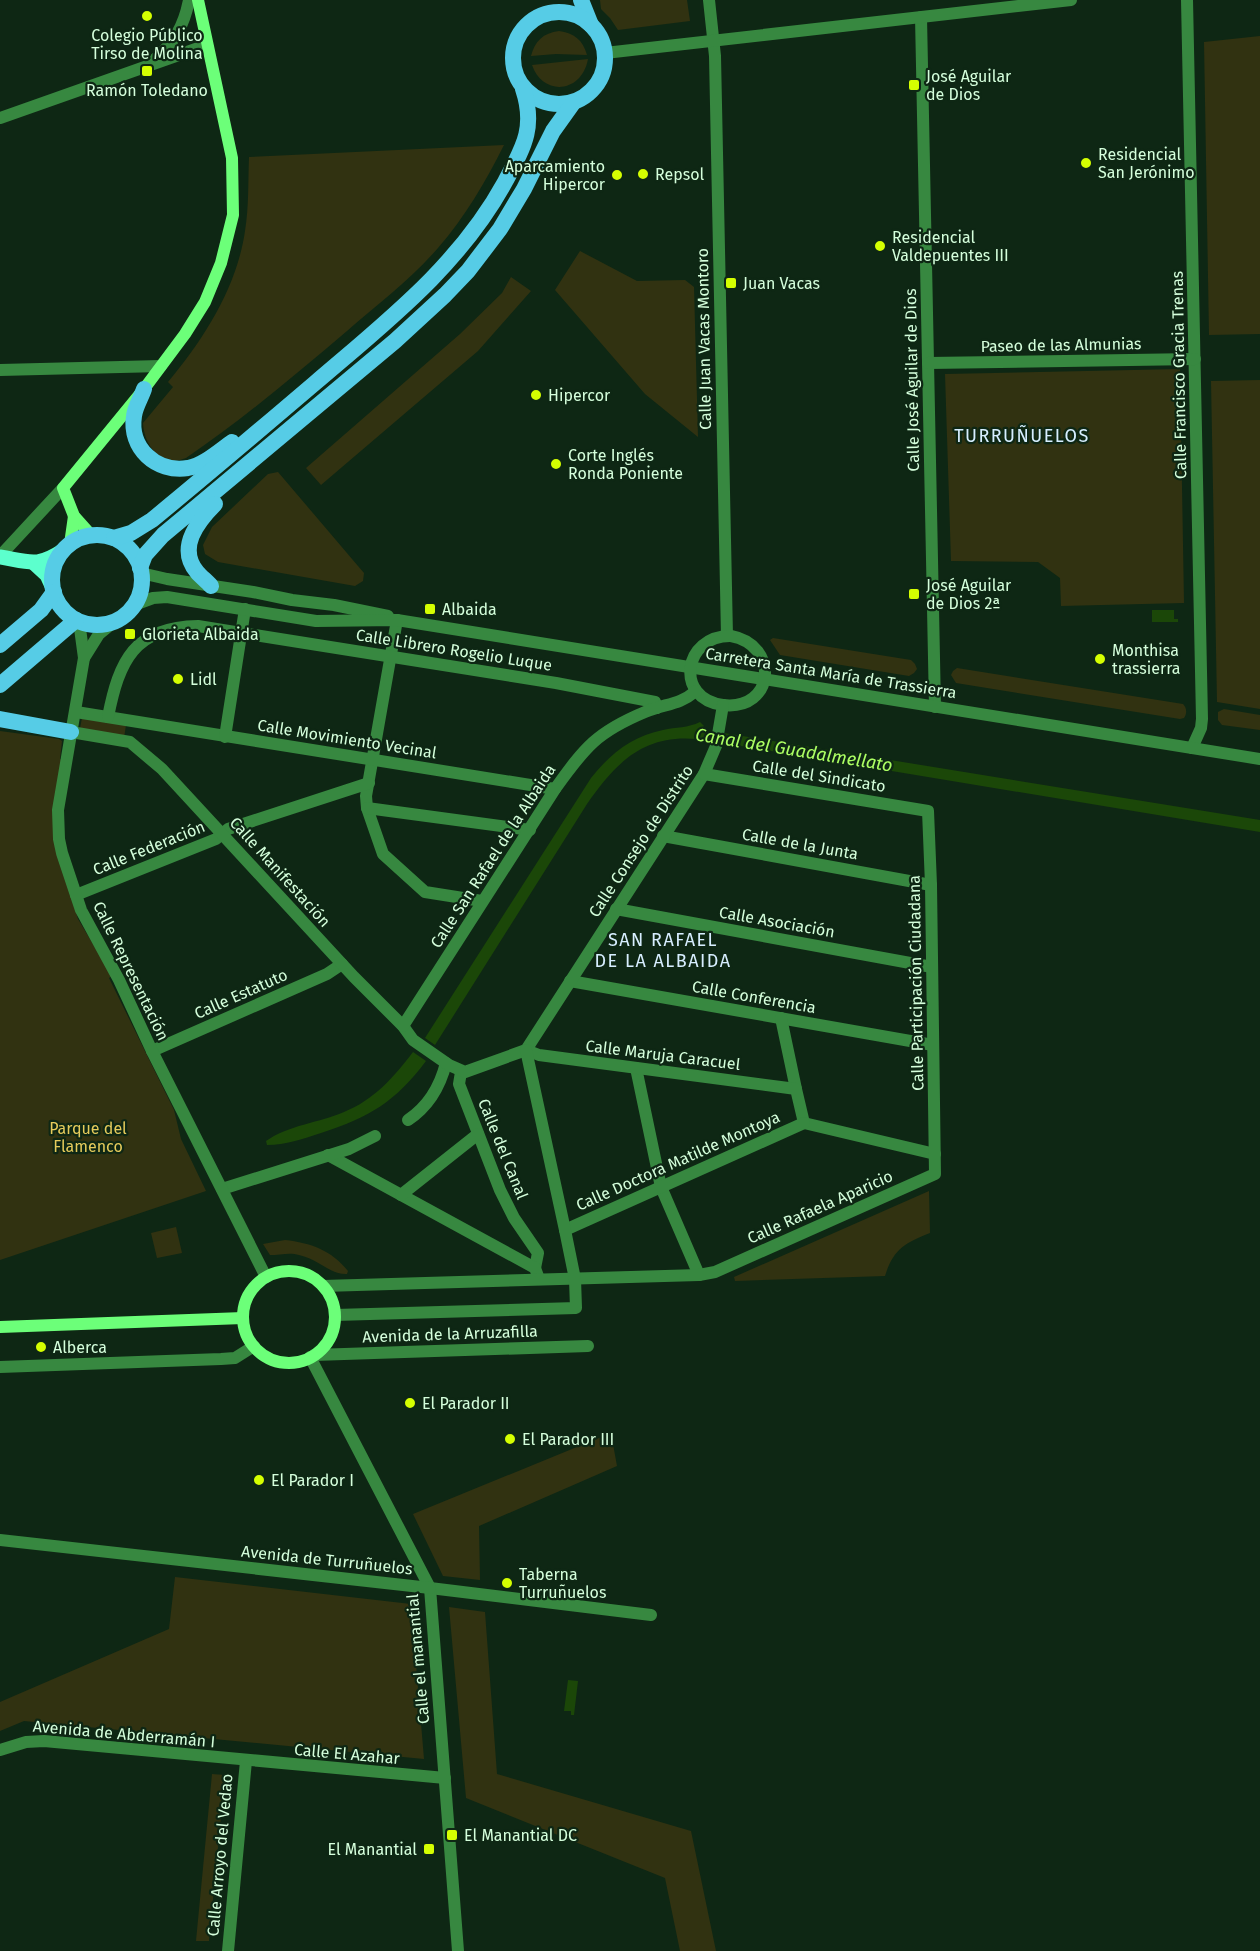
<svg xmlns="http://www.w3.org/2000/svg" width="1260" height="1951" font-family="'Fira Sans',sans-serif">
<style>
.green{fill:#313211}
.water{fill:#1b4708}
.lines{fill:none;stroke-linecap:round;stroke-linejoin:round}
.minor{stroke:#378840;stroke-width:12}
.tertiary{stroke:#378840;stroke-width:12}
.secondary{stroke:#6cff79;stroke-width:12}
.primary{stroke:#5cffcd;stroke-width:15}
.trunk{stroke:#56cce6;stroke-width:16}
.poi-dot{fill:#d5ff01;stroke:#0e2714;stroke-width:2}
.labels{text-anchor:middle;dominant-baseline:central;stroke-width:4.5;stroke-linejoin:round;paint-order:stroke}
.poi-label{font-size:16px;fill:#d5ffdc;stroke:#0e2714;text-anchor:start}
.street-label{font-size:16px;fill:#d5ffdc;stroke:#0e2714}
.park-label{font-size:16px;fill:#e5cb5b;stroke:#0e2714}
.neighbourhood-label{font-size:18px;letter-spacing:1.5px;fill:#d7eeff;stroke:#0e2714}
.water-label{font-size:18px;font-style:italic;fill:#acff63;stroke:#0e2714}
</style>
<rect width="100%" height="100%" fill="#0e2714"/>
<g class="green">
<polygon points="600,0 687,0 690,21 618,30 610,18 601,9"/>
<path d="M 559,31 C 574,33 583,40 587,55 L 556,54 L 531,56 C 535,41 543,33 559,31 Z"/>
<polygon points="1260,36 1260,334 1209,335 1204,42"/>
<path d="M 588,59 C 582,93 543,97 532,65 Z"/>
<path d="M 504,145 C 486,181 465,217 438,248 C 411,279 378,304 347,331 C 295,375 242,420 186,458 C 162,468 144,446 143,423 L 173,387 L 168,382 C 204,339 237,287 245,231 C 249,207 248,182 249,157 Z"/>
<polygon points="580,251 637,281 685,280 694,287 698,437 645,394 555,290"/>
<polygon points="511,277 531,291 478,351 321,485 306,468 460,334 502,293"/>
<polygon points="1180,369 1184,603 1061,606 1060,578 1038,562 951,561 945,374"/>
<polygon points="1260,380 1260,709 1217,702 1211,381"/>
<polygon points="278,472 358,566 364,573 363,581 355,586 218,562 205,554 203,545 212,527 268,474"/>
<polygon points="773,638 911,660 915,664 917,669 914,673 909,676 780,655 770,640"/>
<path d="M 957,668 L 1183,704 C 1187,708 1187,714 1184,718 L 1180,719 L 956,683 L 951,675 L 953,671 Z"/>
<polygon points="1224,709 1260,715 1260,730 1222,725 1218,720 1218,712"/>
<polygon points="82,718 126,725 124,738 79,733"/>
<polygon points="0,731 59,739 62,741 60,759 63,760 54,819 70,894 78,919 112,976 109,978 174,1110 181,1139 206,1191 0,1260"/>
<path d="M 929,1191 L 930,1233 C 904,1243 893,1250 885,1276 L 735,1281 L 734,1277 Z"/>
<polygon points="176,1227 182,1253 157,1258 151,1233"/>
<path d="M 285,1240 C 311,1243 331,1250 348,1271 L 347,1274 C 331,1275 318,1259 299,1255 C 290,1252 280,1255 270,1255 L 263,1244 Z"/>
<polygon points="611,1433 617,1466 479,1526 480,1580 443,1576 413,1514"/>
<polygon points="175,1577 411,1604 424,1759 24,1721 0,1731 0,1702 169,1629"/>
<polygon points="449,1607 485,1612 497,1774 691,1831 716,1951 680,1951 665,1878 466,1798"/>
<polygon points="212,1774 225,1775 209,1941 196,1941"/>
</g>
<g class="water">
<polygon points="1152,610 1174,610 1174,619 1178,619 1178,622 1152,622"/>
<path d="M 700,722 L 704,726 L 700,730 L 713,731 L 710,741 C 649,730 619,758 587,804 L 435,1045 L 425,1038 L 591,778 C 610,754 632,736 663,730 C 676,727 688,728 700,722 Z"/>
<polygon points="724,733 1260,820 1260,832 723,743"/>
<path d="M 413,1052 L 426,1061 C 395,1102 370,1117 321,1133 C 302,1139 286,1145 267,1145 L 266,1141 C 289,1125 318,1123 344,1112 C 374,1100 394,1077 413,1052 Z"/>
<polygon points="568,1680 578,1681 574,1715 571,1715 571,1711 564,1711"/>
</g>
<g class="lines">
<g class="minor">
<polyline points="1187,0 1202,719 1201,728 1192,748"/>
<polyline points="921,17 935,707"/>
<path d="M 154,60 C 174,43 184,26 189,0"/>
<polyline points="0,118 207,45"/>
<polyline points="928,363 1195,359"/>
<polyline points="0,370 161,366"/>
<polyline points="0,556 63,488"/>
<polyline points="397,620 366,796 367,808 383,854 425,892 482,901"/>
<polyline points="76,712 555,789"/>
<path d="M 108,717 C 119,661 134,627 198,626 L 556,683 L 655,702 L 657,708"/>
<polyline points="225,737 245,609"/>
<polyline points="367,808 530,830"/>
<polyline points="663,836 931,885"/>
<polyline points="76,895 216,839 228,829 369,783"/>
<polyline points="616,909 932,967"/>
<polyline points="570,981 933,1045"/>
<polyline points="781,1018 796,1089"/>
<polyline points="152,1051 327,974 342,964"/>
<polyline points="636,1068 661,1187 699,1275"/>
<polyline points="461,1072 459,1084 500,1190 514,1218 538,1253 535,1268"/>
<path d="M 408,1120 C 429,1106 440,1087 446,1063"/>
<polyline points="328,1155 535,1268 539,1279"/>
<polyline points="222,1189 349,1149 375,1136"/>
<polyline points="401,1195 478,1134"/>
<polyline points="314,1355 588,1346"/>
<polyline points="0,1367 221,1359 235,1358 254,1346"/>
<polyline points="430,1588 651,1615"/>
<polyline points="0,1750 26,1742 44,1741 445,1778"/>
<polyline points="228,1951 246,1761"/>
</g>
<g class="tertiary">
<polyline points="709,0 715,56 727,636"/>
<polyline points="605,53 1071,0"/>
<polyline points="141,573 167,579 253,592 292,600 334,605 388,616"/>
<polyline points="134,605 153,598 167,597 316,621 397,620 1260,759"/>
<polyline points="79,621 84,658 58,810 59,839 62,853 81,910 119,980 152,1051 266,1277"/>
<path d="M 731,636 C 780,645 775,711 723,705 C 674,699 683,635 731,636 Z"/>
<polyline points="84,658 99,634 115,621"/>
<polyline points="71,732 130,742 162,769 354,977 403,1026 413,1040 449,1065 465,1072 526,1050 704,774 716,746 723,705"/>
<path d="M 403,1026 L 555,789 C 585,747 597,732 645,712 C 666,703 678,706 696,691"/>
<polyline points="526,1050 539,1055 796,1089 804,1123"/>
<polyline points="804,1123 935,1154"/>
<polyline points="565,1230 804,1123"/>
<polyline points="323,1286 699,1275 715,1272 935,1174 931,885 928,811 704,774"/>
<polyline points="335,1315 576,1308 575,1279 565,1230 526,1050"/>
<polyline points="310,1357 430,1588 458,1951"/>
<polyline points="0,1540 430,1588"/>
</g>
<g class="secondary">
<polyline points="91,535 74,516 63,488 144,389 185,334 205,302 221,263 233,215 232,158 198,0"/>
<polyline points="70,544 74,516"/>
<circle cx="289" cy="1317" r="46"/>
<polyline points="0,1327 243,1318"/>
</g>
<g class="primary">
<path d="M 0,557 C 30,562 37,568 64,550"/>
<polyline points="34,563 47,575 52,586"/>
</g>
<g class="trunk">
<polyline points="581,0 591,25"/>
<circle cx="559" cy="58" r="46"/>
<path d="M 144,389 C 141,398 135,407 134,416 C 129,448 156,473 188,468 C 204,465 219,451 232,442"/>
<circle cx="97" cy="580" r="45"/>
<path d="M 114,538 L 131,533 L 152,520 C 207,475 261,429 315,383 C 386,322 459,266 505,182 C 523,148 536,128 523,89"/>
<polyline points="140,568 145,555 163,535 395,341 445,295 468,271 500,229 524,189 553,131 573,103"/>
<path d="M 211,586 C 207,581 201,577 197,572 C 177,548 197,522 215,504"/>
<polyline points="0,645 41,610 54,592"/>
<polyline points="0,685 76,620"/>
<polyline points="0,719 71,732"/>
</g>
</g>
<g class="poi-dot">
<circle cx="147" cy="16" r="6"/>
<rect x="141" y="65" width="12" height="12" rx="3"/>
<rect x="908" y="79" width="12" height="12" rx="3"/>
<circle cx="1086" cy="163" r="6"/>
<circle cx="643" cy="174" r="6"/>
<circle cx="617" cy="175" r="6"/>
<circle cx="880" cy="246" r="6"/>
<rect x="725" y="277" width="12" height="12" rx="3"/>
<circle cx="536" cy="395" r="6"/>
<circle cx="556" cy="464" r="6"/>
<rect x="908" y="588" width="12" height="12" rx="3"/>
<rect x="424" y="603" width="12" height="12" rx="3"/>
<rect x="124" y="628" width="12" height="12" rx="3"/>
<circle cx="1100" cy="659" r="6"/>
<circle cx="178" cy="679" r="6"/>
<circle cx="41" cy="1347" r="6"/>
<circle cx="410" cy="1403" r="6"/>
<circle cx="510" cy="1439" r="6"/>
<circle cx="259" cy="1480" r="6"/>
<circle cx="507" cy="1583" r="6"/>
<rect x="446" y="1829" width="12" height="12" rx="3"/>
<rect x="423" y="1843" width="12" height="12" rx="3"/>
</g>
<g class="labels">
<g class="poi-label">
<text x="147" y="35" text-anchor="middle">Colegio Público<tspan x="147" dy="18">Tirso de Molina</tspan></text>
<text x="926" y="76">José Aguilar<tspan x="926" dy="18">de Dios</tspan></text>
<text x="147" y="90" text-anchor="middle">Ramón Toledano</text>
<text x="1098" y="154">Residencial<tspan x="1098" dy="18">San Jerónimo</tspan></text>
<text x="605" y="166" text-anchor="end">Aparcamiento<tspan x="605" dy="18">Hipercor</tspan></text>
<text x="655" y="174">Repsol</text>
<text x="892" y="237">Residencial<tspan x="892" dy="18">Valdepuentes III</tspan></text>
<text x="743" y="283">Juan Vacas</text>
<text x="548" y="395">Hipercor</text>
<text x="568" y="455">Corte Inglés<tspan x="568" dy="18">Ronda Poniente</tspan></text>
<text x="926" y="585">José Aguilar<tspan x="926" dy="18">de Dios 2ª</tspan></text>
<text x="442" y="609">Albaida</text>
<text x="142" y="634">Glorieta Albaida</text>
<text x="1112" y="650">Monthisa<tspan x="1112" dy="18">trassierra</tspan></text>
<text x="190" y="679">Lidl</text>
<text x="53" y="1347">Alberca</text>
<text x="422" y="1403">El Parador II</text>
<text x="522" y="1439">El Parador III</text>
<text x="271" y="1480">El Parador I</text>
<text x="519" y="1574">Taberna<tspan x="519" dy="18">Turruñuelos</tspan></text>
<text x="464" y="1835">El Manantial DC</text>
<text x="417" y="1849" text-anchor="end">El Manantial</text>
</g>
<g class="street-label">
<text transform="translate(704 339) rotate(-91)">Calle Juan Vacas Montoro</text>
<text transform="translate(1061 345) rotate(-1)">Paseo de las Almunias</text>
<text transform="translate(1179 375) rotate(-91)">Calle Francisco Gracia Trenas</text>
<text transform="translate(912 380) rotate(-91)">Calle José Aguilar de Dios</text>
<text transform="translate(454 650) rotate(9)">Calle Librero Rogelio Luque</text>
<text transform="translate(831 673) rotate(9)">Carretera Santa María de Trassierra</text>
<text transform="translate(347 739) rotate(9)">Calle Movimiento Vecinal</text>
<text transform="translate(819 776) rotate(9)">Calle del Sindicato</text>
<text transform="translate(641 841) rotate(-57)">Calle Consejo de Distrito</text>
<text transform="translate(800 844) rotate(10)">Calle de la Junta</text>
<text transform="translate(149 848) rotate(-22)">Calle Federación</text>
<text transform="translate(493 856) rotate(-57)">Calle San Rafael de la Albaida</text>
<text transform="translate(280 872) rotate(48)">Calle Manifestación</text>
<text transform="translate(777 922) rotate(10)">Calle Asociación</text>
<text transform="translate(131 971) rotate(64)">Calle Representación</text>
<text transform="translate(916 983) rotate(-91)">Calle Participación Ciudadana</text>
<text transform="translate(241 994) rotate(-24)">Calle Estatuto</text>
<text transform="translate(754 997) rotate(10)">Calle Conferencia</text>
<text transform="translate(663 1055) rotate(7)">Calle Maruja Caracuel</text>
<text transform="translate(503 1149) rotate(68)">Calle del Canal</text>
<text transform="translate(678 1161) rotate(-24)">Calle Doctora Matilde Montoya</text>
<text transform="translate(820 1207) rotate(-24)">Calle Rafaela Aparicio</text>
<text transform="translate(450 1334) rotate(-2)">Avenida de la Arruzafilla</text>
<text transform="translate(327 1560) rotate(6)">Avenida de Turruñuelos</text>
<text transform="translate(418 1659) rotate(-95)">Calle el manantial</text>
<text transform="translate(124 1734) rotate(5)">Avenida de Abderramán I</text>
<text transform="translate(347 1754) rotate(5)">Calle El Azahar</text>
<text transform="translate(220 1855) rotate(-85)">Calle Arroyo del Vedao</text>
</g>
<g class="park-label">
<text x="88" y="1128">Parque del<tspan x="88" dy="18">Flamenco</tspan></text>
</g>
<g class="neighbourhood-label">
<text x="1022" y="436">TURRUÑUELOS</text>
<text x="663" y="940">SAN RAFAEL<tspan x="663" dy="21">DE LA ALBAIDA</tspan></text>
</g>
<g class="water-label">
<text transform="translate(794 750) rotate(9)">Canal del Guadalmellato</text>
</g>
</g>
</svg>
